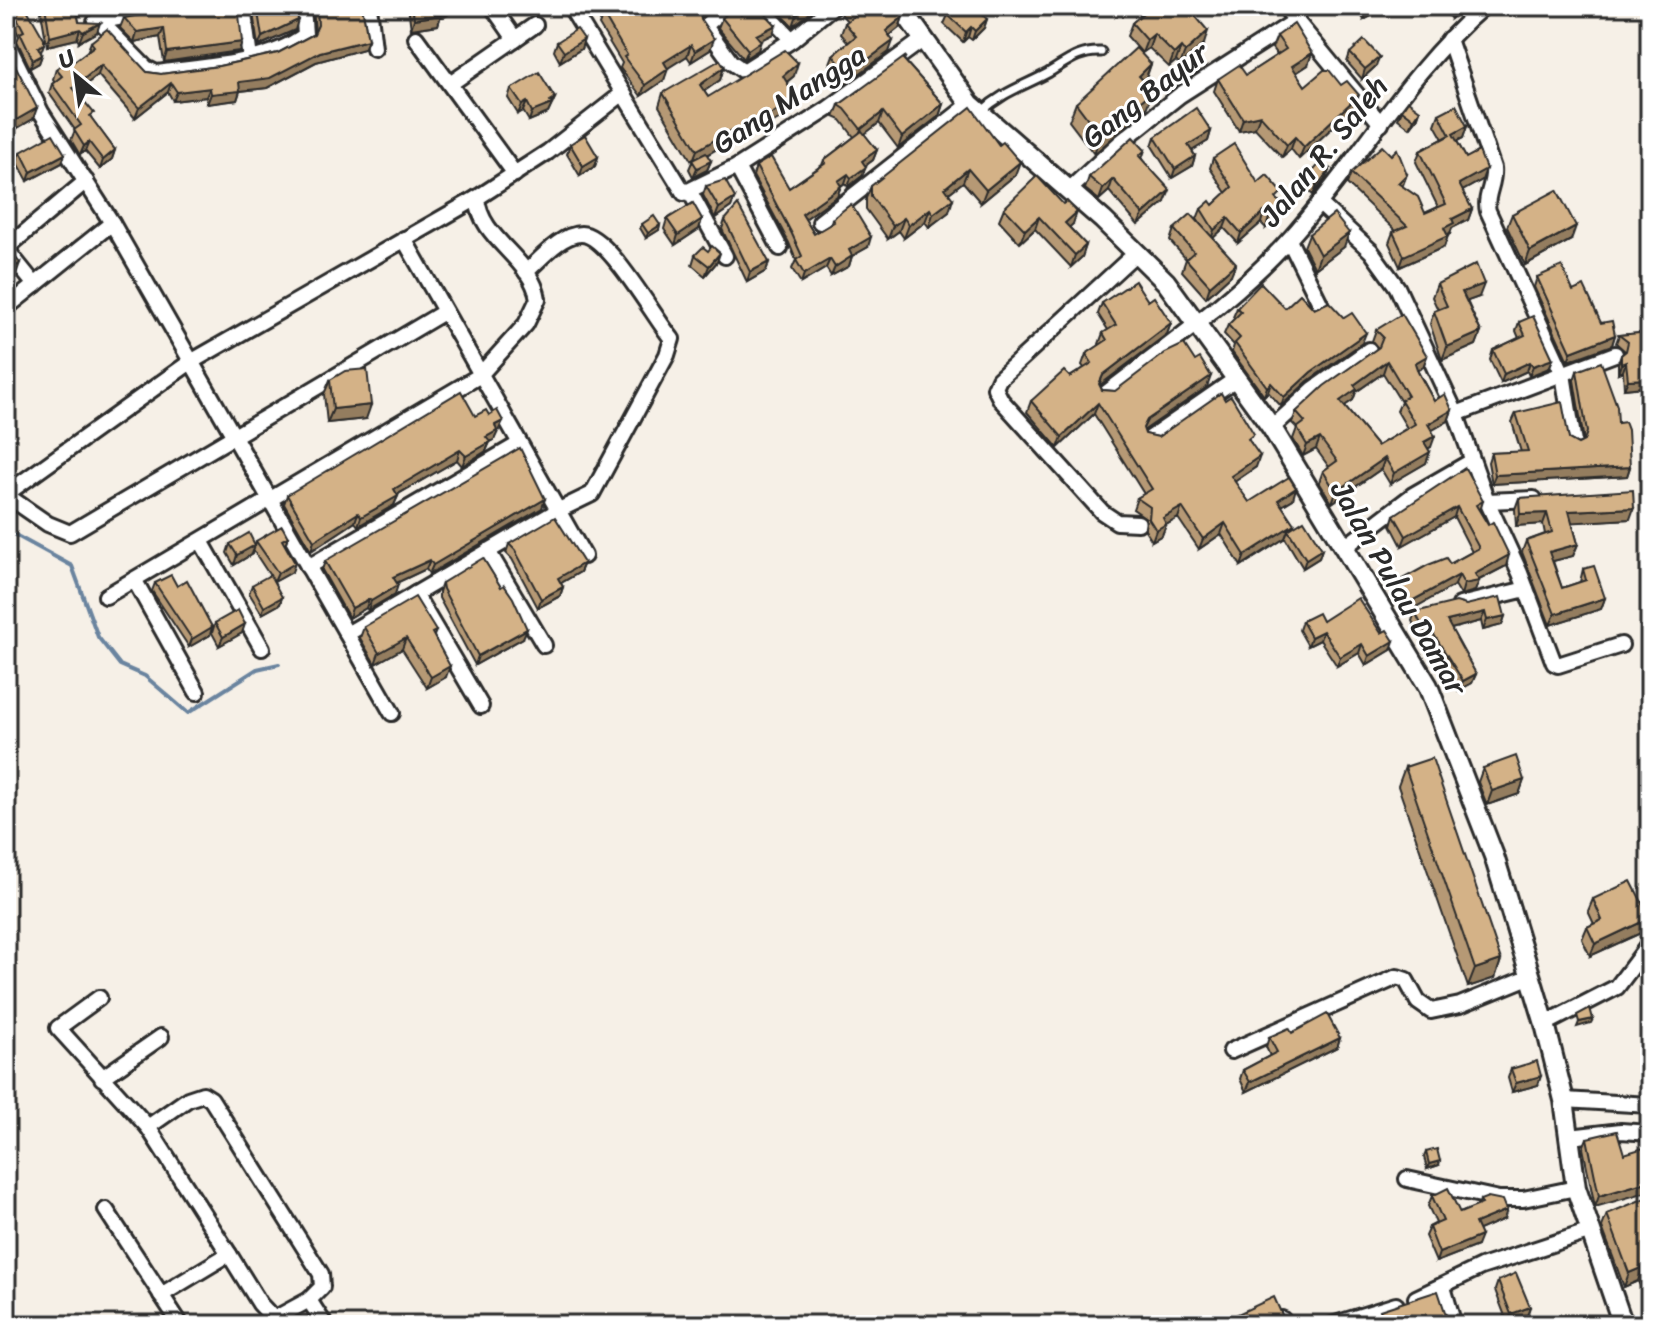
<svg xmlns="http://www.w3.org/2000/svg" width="1656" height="1331" font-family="Sriracha,sans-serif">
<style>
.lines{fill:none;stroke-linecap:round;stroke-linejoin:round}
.stream{stroke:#6a849f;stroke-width:4}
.service-casing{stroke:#2b2b2b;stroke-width:13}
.minor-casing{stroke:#2b2b2b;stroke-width:20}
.tertiary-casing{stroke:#2b2b2b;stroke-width:24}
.service{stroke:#fff;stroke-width:7}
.minor{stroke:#fff;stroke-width:14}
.tertiary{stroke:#fff;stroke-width:18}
.wall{fill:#b69974;stroke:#2b2b2b;stroke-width:2;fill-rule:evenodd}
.shaded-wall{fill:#947d5e;stroke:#2b2b2b;stroke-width:2}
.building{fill:#d4b287;stroke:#2b2b2b;stroke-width:2;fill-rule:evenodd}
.labels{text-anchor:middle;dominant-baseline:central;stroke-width:6;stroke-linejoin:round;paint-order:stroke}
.street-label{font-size:30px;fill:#2b2b2b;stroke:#fff}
</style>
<rect width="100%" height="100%" fill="#f6f0e7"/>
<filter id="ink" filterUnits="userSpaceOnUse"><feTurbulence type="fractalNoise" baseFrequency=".0125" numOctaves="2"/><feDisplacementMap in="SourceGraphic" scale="16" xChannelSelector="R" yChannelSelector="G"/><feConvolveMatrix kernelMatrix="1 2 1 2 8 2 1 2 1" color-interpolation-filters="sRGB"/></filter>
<g filter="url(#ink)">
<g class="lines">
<polyline class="stream" points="6,530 72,566 98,637 120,665 145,676 188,713 257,669 279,664"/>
<g class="service-casing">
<g id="service">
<path d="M 981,112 C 1004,91 1022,87 1048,73 C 1067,62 1078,51 1101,52"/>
<polyline points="1640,1325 1650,1320"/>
</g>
</g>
<g class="minor-casing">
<g id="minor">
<polyline points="243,6 250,59"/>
<polyline points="369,6 374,48"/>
<polyline points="441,6 442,8"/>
<polyline points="492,6 515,39"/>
<polyline points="570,6 684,193 737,167 828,109 921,41"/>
<polyline points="728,6 705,26 731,62 744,71 792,40 833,6"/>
<polyline points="760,6 792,40"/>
<polyline points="1284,6 1381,124"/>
<path d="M 100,21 L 146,68 L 156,73 C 204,66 265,65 305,35 L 303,6"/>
<polyline points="95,22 186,6"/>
<polyline points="416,38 515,174"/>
<path d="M 1449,39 L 1493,168 C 1495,184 1484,196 1488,211 L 1563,374 L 1574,443"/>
<polyline points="6,41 41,112 112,223 392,713"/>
<polyline points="450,84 535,25"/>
<polyline points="737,167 780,248"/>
<polyline points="1069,190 1121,142 1180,95 1297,20"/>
<polyline points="690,192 725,256"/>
<polyline points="1320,204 1371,251 1397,287 1456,414 1487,501 1520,573 1554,663 1558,665 1621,645"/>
<polyline points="820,222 970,104"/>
<polyline points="404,239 584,556"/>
<polyline points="1289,240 1320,303"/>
<polyline points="1137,252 999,379 995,388 1001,400 1102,512 1117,522 1138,523"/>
<polyline points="35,285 10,254 10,245 86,181"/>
<polyline points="6,308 112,223"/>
<path d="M 1105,394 C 1168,345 1239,296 1292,236 C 1358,162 1408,72 1484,6"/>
<polyline points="1456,414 1615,354"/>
<polyline points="1272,428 1314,389 1369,350"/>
<polyline points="1149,439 1237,378"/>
<polyline points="6,494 189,363 477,198"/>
<polyline points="6,495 48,524 70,533 444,312"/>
<polyline points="1487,501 1534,499"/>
<polyline points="201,541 262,648"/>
<polyline points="1345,547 1413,495 1472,461"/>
<polyline points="488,551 544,645"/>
<polyline points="308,567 519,444"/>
<polyline points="135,581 197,692"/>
<polyline points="415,594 481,706"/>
<path d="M 106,596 L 479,376 L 526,324 L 538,299 C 532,258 480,240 477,198 L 548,152 L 622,94"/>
<polyline points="1460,605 1526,589"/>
<path d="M 347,634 L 557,511 L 592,494 L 667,355 L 672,339 C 653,316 608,234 581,234 C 561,234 540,260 526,272"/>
<polyline points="99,998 58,1028 148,1127 229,1254 161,1295"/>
<polyline points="1545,1024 1617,987 1650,943"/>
<polyline points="1231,1051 1397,977 1406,980 1418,1002 1431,1011 1460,1005 1531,976"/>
<polyline points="102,1078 161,1037"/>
<polyline points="1564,1100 1650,1105"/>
<polyline points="148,1127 188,1099 203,1094 211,1099 321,1274 322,1287 309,1300 274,1319 260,1304 229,1254"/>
<polyline points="1570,1137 1621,1131 1650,1133"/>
<polyline points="1407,1179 1499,1199 1523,1199 1576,1188"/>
<polyline points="106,1210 181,1325"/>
<polyline points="1443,1287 1454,1325"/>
<polyline points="1416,1298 1481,1267 1591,1231"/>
<polyline points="309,1300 325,1325"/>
<polyline points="1282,1319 1286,1325"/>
<polyline points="1332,1325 1396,1305"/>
</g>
</g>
<g class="tertiary-casing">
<polyline id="tertiary" points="900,6 970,104 1103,220 1166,282 1272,428 1428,686 1494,856 1545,1024 1564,1100 1576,1188 1623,1325"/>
</g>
<use href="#service" class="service"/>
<use href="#minor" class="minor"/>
<use href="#tertiary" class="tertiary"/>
</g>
<g class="wall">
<polygon points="40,6 128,6 81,14 78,17 79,22 97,32 79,42 77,39 47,46"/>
<polygon points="252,6 297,6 295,30 258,46"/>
<polygon points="313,6 362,6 368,40 364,49 316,62 267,88 240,91 237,100 207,104 206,97 173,101 168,92 135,118 98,75 77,92 92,119 115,150 112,159 100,169 85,151 80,155 71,140 75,130 49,93 52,84 55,82 53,79 56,69 73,62 87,52 91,42 147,72 161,74 219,66 278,53 314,34 315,32"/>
<polygon points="408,6 438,6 441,15 438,25 411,29"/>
<polygon points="773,6 819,6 793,26"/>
<polygon points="841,6 895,6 903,17 899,28 889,36 889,52 844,85 829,66 833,55 848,42 841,34 845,23 847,21 840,13"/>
<polygon points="1149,6 1187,6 1204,44 1180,65 1176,61 1169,67 1149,48 1142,53 1127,36 1132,23 1150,7"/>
<polygon points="1356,6 1389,6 1364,20"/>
<polygon points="1441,6 1463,6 1462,10 1451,19"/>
<polygon points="14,12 44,44 41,52 42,55 39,63 30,68 17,41 19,36 11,20"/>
<polygon points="603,14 700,18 710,50 691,62 687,56 667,68 664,80 641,96 620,68 622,63 599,25"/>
<polygon points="741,15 773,34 760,40 758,50 744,59 718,28 722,18"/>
<polygon points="948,15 987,19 984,28 972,40 968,37 963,42 944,24"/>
<polygon points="124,18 242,42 239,51 164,62 160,37 134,42 120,28"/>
<polygon points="1277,36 1308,65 1296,73 1305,86 1354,107 1299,159 1291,149 1282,157 1255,128 1239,131 1214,91 1218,79 1246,75 1277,55 1272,48"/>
<polygon points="584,39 581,49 560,62 554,51 557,42"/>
<polygon points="6,47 33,119 12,131 10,126 6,129"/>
<polygon points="1350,53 1376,66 1362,79 1347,62"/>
<polygon points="904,60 943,104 939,116 898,148 879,123 864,134 877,150 873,160 865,166 862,176 848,187 845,183 841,186 837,196 805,219 814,234 830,225 832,219 868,247 852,256 849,266 831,276 826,268 801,283 792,269 796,260 789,243 753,176 756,166 789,188 822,165 824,160 854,137 841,120 834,117 839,105"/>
<polygon points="1151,64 1145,82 1146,109 1094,154 1069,121 1076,103"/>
<polygon points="724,67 720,80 704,91 708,97 794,76 787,82 797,99 792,112 730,148 727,143 707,155 711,161 707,170 693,177 689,169 692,162 659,106 663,93"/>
<polygon points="511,89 555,98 548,113 529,121 523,111 518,114 508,98"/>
<polygon points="1402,110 1420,110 1417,119 1410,128 1398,119"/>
<polygon points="1439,114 1467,126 1463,138 1457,141 1466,158 1482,180 1462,191 1472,209 1468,220 1452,228 1450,234 1448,235 1444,247 1400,267 1389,243 1393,232 1396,231 1347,184 1351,173 1407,174 1402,186 1425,213 1438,207 1416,162 1420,151 1443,139 1435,125"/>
<polygon points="1211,131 1208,141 1192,150 1195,156 1192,166 1172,178 1152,146 1155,137"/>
<polygon points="570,144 598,157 595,166 580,176 567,154"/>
<polygon points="999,145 1015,175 981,203 963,182 949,193 949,212 929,227 925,222 904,238 899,231 888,239 866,209 866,198 871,186"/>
<polygon points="1145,150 1142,159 1165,202 1138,225 1109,191 1099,200 1085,189 1089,177"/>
<polygon points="21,152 62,163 28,181 17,161"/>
<polygon points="1213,158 1258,183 1279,201 1279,216 1266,228 1261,223 1238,243 1224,228 1213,238 1231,275 1206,298 1182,271 1186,259 1170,241 1174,229 1201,225 1197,219 1201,209 1213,205 1226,193 1210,168"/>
<polygon points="1330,169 1326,178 1313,195 1304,187 1307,178"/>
<polygon points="706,186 731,207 715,218 703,195"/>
<polygon points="1004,208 1073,224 1069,227 1086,245 1082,257 1071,267 1035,229 1020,243 999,220"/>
<polygon points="1512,214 1571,240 1525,265 1507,227"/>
<polygon points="667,219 702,219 699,229 675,245 664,229"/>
<polygon points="725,220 769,262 766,271 747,282 722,229"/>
<polygon points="642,224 660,225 659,230 646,238 640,228"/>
<polygon points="1309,234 1344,247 1315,269 1304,247"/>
<polygon points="708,251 717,262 705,276 692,265 695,255"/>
<polygon points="1537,277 1573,291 1601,323 1615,335 1612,345 1568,361 1534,287"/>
<polygon points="1437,284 1479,297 1467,301 1481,332 1476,345 1442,360 1430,324 1434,311 1438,310 1432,297"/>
<polygon points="1148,301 1171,323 1167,334 1100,385 1102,390 1115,391 1207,387 1144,430 1145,434 1158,437 1251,443 1256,467 1234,482 1249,502 1293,499 1282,506 1293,527 1322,549 1319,558 1303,568 1285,538 1241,566 1221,534 1199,549 1178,518 1166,525 1162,535 1152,541 1145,530 1146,518 1133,509 1137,498 1144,494 1094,414 1058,448 1027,412 1031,401 1084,368 1082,365 1086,354 1100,345 1099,344 1103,333 1108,330 1098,314 1102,303"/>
<polygon points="1237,308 1314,309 1362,343 1308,381 1281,406 1268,392 1264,396 1232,352 1234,345 1224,334 1228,325 1235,318 1233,317"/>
<polygon points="1519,322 1553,359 1549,368 1529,376 1527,371 1501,383 1490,360 1493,350 1519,338 1516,331"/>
<path d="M 1376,330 L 1427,356 L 1423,367 L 1417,370 L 1434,401 L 1452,410 L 1448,421 L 1432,430 L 1431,447 L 1428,448 L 1426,463 L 1390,484 L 1381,469 L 1332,503 L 1319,482 L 1323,471 L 1329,467 L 1316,449 L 1303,456 L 1293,439 L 1297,428 L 1292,423 L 1296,412 L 1378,348 L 1372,341 ZM 1383,373 L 1401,402 L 1397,411 L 1407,428 L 1377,446 L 1344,406 L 1353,400 L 1356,392 Z"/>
<polygon points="1650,332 1650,373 1646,373 1646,379 1643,387 1624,389 1623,371 1618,373 1618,364 1621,355 1625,351 1616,343 1619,335"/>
<polygon points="1577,371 1618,423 1630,467 1627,476 1492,484 1488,462 1491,453 1521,452 1512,422 1516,413 1578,444 1584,441 1574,380"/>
<polygon points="330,380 366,419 327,423 324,394"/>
<polygon points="489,415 500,430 497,431 494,440 490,442 486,451 462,466 457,460 397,495 398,496 394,505 358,526 355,522 311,551 284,504 287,495 475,416"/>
<polygon points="1519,498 1630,519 1572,522 1578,544 1573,556 1553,561 1562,588 1580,582 1583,569 1605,598 1601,609 1550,625 1522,552 1526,541 1545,534 1543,524 1516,526 1515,509"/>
<polygon points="1483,501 1480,511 1506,566 1479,580 1475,591 1461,595 1455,585 1407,612 1395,591 1399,581 1450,564 1472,552 1454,517 1402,546 1391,525 1394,515"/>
<polygon points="542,508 429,574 426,569 396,583 395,594 368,610 366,608 349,618 322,570 325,561"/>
<polygon points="288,537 285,545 292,572 274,582 253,550 252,554 234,565 227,553 230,544 255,545 256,541"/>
<polygon points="509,544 584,563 580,572 561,583 563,587 560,596 538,608 512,559 506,553"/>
<polygon points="155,583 177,586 212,627 210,635 189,647 152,591"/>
<polygon points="442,583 523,638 475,665 439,598 439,592"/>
<polygon points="252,585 282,597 280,604 262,614 249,593"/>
<polygon points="1466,605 1505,616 1502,625 1483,630 1481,621 1451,629 1476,674 1472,683 1459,690 1430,642 1424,645 1412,621 1415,612"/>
<polygon points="1302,621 1322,621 1391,650 1366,665 1359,653 1337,666 1320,640 1308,646 1299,630"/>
<polygon points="215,623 242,633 219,646 212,633"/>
<polygon points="364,627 436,631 434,636 446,677 427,688 402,649 375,664 360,638"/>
<polygon points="1405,767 1501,960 1495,978 1468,987 1398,786"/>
<polygon points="1483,768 1524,780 1519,794 1487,805 1478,782"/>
<polygon points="1593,899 1645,931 1590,956 1582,939 1587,927 1594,924 1588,911"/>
<polygon points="1292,1033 1340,1038 1337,1047 1246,1092 1240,1079 1243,1070 1270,1056 1266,1047 1269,1037"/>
<polygon points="1511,1069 1538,1085 1512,1092 1508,1078"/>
<polygon points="1587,1138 1624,1154 1595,1207 1583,1148"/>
<polygon points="1426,1152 1439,1165 1427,1169 1424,1157"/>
<polygon points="1432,1196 1460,1213 1478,1206 1480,1200 1504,1219 1478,1230 1477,1246 1436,1262 1425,1236 1429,1227 1436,1223 1428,1206"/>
<polygon points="1650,1197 1650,1302 1648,1303 1638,1281 1624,1287 1602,1227 1607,1214"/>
<polygon points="1498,1281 1527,1316 1508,1324 1495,1290"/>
</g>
<g class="shaded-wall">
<polygon points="83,6 128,6 81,14 73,21 77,12"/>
<polygon points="705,6 713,6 696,22 700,11"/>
<polygon points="809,6 819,6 793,26 797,15"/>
<polygon points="1372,6 1389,6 1364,20 1369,8"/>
<polygon points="1459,6 1463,6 1462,10 1451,19 1454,9"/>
<polygon points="441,15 438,25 411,29 414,19"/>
<polygon points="903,17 899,28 882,42 886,31"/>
<polygon points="987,19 984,28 972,40 975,31"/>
<polygon points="298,20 295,30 258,46 262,37"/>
<polygon points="100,23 97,32 79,42 83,32"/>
<polygon points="776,25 773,34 753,44 756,35"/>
<polygon points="971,27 968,37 963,42 966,32"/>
<polygon points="164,28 160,37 134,42 137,32"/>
<polygon points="80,29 77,39 47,46 50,37"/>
<polygon points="1208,31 1204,44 1180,65 1185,52"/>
<polygon points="1154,34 1149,48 1142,53 1147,40"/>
<polygon points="584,39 581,49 560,62 564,52"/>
<polygon points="714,39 710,50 691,62 695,51"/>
<polygon points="368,40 364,49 316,62 267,88 240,91 237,100 207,104 211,94 239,82 320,52"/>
<polygon points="761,41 758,50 744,59 748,50"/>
<polygon points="893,41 889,52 844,85 848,74"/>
<polygon points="242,42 239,51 164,62 167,52"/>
<polygon points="691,45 687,56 660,73 664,62"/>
<polygon points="1181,47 1176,61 1169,67 1174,54"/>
<polygon points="1312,53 1308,65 1288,78 1292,66"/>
<polygon points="42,55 39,63 30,68 33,60"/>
<polygon points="1380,57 1376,66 1362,79 1365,69"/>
<polygon points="798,63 794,76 778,89 783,76"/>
<polygon points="1151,64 1144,82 1139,76"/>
<polygon points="101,65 98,75 70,97 73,88"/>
<polygon points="724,67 720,80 695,98 700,85"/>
<polygon points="668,69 664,80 641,96 645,85"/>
<polygon points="171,83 168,92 135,118 139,108"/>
<polygon points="210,88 206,97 173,101 177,92"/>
<polygon points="1153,91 1146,109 1094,154 1100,135"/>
<polygon points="1359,95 1354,107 1299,159 1304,147"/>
<polygon points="555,98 548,113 529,121 532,112"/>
<polygon points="797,99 792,112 730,148 735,135"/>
<polygon points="527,102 523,111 518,114 522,105"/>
<polygon points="943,104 939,116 898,148 902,137"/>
<polygon points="37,108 33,119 12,131 16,120"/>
<polygon points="1420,110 1417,119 1410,128 1414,119"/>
<polygon points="883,112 879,123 857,140 861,129"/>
<polygon points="1260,115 1255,128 1239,131 1243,119"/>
<polygon points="14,116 10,126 6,129 10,118"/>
<polygon points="1467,126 1463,138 1449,145 1453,134"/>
<polygon points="732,130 727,143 692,163 697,150"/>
<polygon points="1211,131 1208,141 1185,155 1188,145"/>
<polygon points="1295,137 1291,149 1282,157 1287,145"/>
<polygon points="89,142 85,151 80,155 84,146"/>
<polygon points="115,150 112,159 100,169 103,160"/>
<polygon points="877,150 873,160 858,171 862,161"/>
<polygon points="65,154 62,163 28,181 31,172"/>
<polygon points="1195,156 1192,166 1172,178 1175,169"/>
<polygon points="598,157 595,166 580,176 583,166"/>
<polygon points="711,161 707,170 693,177 697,168"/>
<polygon points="1020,162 1015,175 981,203 986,190"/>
<polygon points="866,167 862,176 848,187 851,178"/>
<polygon points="968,169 963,182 940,200 945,188"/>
<polygon points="1330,169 1326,178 1313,195 1317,186"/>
<polygon points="1486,169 1482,180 1455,195 1459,184"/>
<polygon points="848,174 845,183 834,190 838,181"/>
<polygon points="1407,174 1403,185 1394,194 1398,183"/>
<polygon points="1113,179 1109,191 1099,200 1103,189"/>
<polygon points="841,186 837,196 798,224 802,214"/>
<polygon points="1170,190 1165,202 1138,225 1143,214"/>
<polygon points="735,198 731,207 715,218 719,208"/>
<polygon points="953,199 949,212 929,227 933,214"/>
<polygon points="1283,206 1279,216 1266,228 1269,218"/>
<polygon points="930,209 925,222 904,238 909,225"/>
<polygon points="1472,209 1468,220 1452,228 1450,234 1444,237 1448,236 1444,247 1400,267 1404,256 1444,228 1452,219"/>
<polygon points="1077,212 1073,224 1061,235 1065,223"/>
<polygon points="1264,212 1261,223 1238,243 1241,233"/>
<polygon points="1039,217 1035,229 1020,243 1025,230"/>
<polygon points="904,218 899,231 888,239 893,226"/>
<polygon points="1228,218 1224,228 1211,240 1214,230"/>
<polygon points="702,219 699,229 675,245 678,235"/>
<polygon points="660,225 659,230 646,238 648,233"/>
<polygon points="1576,226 1571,240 1525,265 1530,251"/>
<polygon points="1349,233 1344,247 1315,269 1320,255"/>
<polygon points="871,237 868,247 845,260 849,250"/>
<polygon points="1086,245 1082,257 1071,267 1075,255"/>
<polygon points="720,253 717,262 705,276 709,266"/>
<polygon points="852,256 849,266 831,276 835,267"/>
<polygon points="830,259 826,268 801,283 804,274"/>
<polygon points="769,262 766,271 747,282 750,272"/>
<polygon points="20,263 15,277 6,284 6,274"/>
<polygon points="1236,263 1231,275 1206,298 1210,286"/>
<polygon points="1484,284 1479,297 1457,305 1462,292"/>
<polygon points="1171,323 1167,334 1099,386 1095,395 1103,375"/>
<polygon points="1481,332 1476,345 1442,360 1447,347"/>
<polygon points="1366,333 1362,343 1308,381 1281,406 1284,397 1311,372"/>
<polygon points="1615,335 1612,345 1568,361 1571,352"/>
<polygon points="1427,356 1423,367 1411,374 1415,363"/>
<polygon points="1553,359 1549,368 1529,376 1533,366"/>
<polygon points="1387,361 1383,373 1356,392 1353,400 1336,412 1340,401 1354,385"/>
<polygon points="1530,362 1527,371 1501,383 1504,374"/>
<polygon points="1626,362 1623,371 1618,373 1621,364"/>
<polygon points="1650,364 1650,373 1642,373 1645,365"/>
<polygon points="1211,376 1207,387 1143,431 1143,428 1147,420"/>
<polygon points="1646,379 1643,387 1624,389 1628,380"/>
<polygon points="1271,383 1268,392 1264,396 1267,387"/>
<polygon points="1098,403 1094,414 1058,448 1062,437"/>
<polygon points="371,405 366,419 327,423 333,409"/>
<polygon points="1452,410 1448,421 1424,435 1428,424"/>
<polygon points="503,421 494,440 483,446 486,437 495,425"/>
<polygon points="1435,436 1431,447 1420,453 1424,442"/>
<polygon points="1320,438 1316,449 1303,456 1307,445"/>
<polygon points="490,442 486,451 462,466 466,456"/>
<polygon points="460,450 457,460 391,498 394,489"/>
<polygon points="1430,452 1426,463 1390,484 1394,473"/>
<polygon points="1260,456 1256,467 1227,487 1231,476"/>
<polygon points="1385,458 1381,469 1332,503 1336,492"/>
<polygon points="1630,467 1627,476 1492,484 1495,475"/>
<polygon points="1296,488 1293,499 1274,510 1278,500"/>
<polygon points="398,496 394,505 358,526 361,517"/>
<polygon points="545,499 542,508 429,574 433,565"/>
<polygon points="1182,507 1178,518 1166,525 1162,535 1152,541 1156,530 1163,518"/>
<polygon points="1457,507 1454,517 1402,546 1406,536"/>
<polygon points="1634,508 1630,519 1565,523 1569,511"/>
<polygon points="358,513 355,522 311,551 314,541"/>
<polygon points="1547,513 1543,524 1516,526 1520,514"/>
<polygon points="1225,523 1221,534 1199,549 1203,539"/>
<polygon points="1294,524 1290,533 1288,530 1285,538 1241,566 1245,555"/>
<polygon points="1578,544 1573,556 1545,563 1549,552"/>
<polygon points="255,545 252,554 234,565 237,555"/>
<polygon points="1322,549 1319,558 1303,568 1306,559"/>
<polygon points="1509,555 1506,566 1477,581 1479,581 1475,591 1461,595 1464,584 1475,574"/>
<polygon points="430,560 426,569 390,586 393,577"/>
<polygon points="295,563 292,572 274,582 278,573"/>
<polygon points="584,563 580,572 554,587 558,578"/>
<polygon points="1459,575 1455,585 1407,612 1410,602"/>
<polygon points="398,585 395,594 368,610 371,601"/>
<polygon points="563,587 560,596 538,608 541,599"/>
<polygon points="282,597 280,604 262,614 264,607"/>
<polygon points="1605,598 1601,609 1550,625 1555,614"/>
<polygon points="369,599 366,608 349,618 352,608"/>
<polygon points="1485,612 1481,621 1443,631 1447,621"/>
<polygon points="1505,616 1502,625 1483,630 1487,620"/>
<polygon points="245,624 242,633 219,646 223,637"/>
<polygon points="212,627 210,635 189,647 192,639"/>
<polygon points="527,629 523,638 475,665 478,656"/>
<polygon points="1323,631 1320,640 1308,646 1311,637"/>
<polygon points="1433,633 1430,642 1424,645 1427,636"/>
<polygon points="406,638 402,649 375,664 379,653"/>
<polygon points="1394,641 1391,650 1366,665 1369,656"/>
<polygon points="1362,644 1359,653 1337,666 1340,657"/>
<polygon points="450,666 446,677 427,688 431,677"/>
<polygon points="1476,674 1472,683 1459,690 1463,681"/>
<polygon points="1524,780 1519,794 1487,805 1492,791"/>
<polygon points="1650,918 1645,931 1590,956 1595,944"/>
<polygon points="1501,960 1495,978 1468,987 1475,969"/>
<polygon points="1593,1019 1591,1023 1577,1027 1579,1022"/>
<polygon points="1340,1038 1337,1047 1246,1092 1250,1082"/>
<polygon points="1541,1076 1538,1085 1512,1092 1516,1083"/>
<polygon points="1440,1161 1439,1165 1427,1169 1429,1164"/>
<polygon points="1650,1181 1650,1191 1595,1207 1599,1196"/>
<polygon points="1507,1210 1504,1219 1472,1233 1475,1223"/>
<polygon points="1481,1236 1477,1246 1436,1262 1439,1253"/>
<polygon points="1643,1267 1638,1281 1624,1287 1629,1273"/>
<polygon points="1530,1307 1527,1316 1508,1324 1511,1314"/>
<polygon points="1283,1317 1280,1325 1272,1325 1274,1321"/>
</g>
<g class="building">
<polygon points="25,6 44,39 44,44 38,47 42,55 33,60 20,33 24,31 14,12"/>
<polygon points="45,6 83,6 77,12 79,22 100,23 83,32 80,29 50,37"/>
<polygon points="188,6 238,6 242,42 167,52 164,28 137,32 124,18"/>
<polygon points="257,6 297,6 298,20 262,37"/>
<polygon points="317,6 362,6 368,40 320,52 270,78 239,82 240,91 211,94 210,88 177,92 171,83 139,108 101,65 73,88 94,113 90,116 115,150 103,160 89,142 84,146 74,130 81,125 52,84 62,76 56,69 70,58 73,62 94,46 91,42 107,29 147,72 161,74 219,66 278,53 314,34 318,25"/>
<polygon points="412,6 438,6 441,15 414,19"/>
<polygon points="616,6 705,6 700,11 701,20 714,39 695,51 691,45 664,62 668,69 645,85 624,57 627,55 603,14"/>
<polygon points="736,6 741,15 758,6 776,25 756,35 761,41 748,50 722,18"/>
<polygon points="788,6 809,6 797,15"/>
<polygon points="848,6 895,6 903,17 886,31 893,41 848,74 833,55 856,36 845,23 855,15"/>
<polygon points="956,6 974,6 987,19 975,31 971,27 966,32 948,15"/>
<polygon points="1151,6 1187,6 1208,31 1185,52 1181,47 1174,54 1154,34 1147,40 1132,23"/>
<polygon points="1294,24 1312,53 1292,66 1305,86 1324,70 1329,70 1341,85 1347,81 1359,95 1304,147 1295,137 1287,145 1260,115 1243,119 1218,79 1239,65 1246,75 1286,49 1277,36"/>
<polygon points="577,29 584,39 564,52 557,42"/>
<polygon points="1364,40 1380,57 1365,69 1350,53"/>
<polygon points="6,47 37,108 16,120 14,116 10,118 6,111"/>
<polygon points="1136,48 1151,64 1139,76 1153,91 1100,135 1076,103"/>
<polygon points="785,50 798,63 783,76 797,99 735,135 732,130 697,150 663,93 720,60 724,67 700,85 708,97"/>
<polygon points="906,56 904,60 943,104 902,137 883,112 861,129 845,109 839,105"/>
<polygon points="539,72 555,98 550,101 552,104 532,112 527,102 522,105 511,89"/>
<polygon points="1408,101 1420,110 1414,119 1402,110"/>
<polygon points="1456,105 1467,126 1453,134 1466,158 1479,151 1486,169 1459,184 1472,209 1452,219 1454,223 1444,228 1448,236 1404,256 1393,232 1407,226 1351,173 1382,146 1391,155 1397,149 1407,174 1398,183 1418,197 1425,213 1446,204 1420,151 1450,135 1439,114"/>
<polygon points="971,107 999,145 1003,142 1020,162 986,190 968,169 945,188 953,199 933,214 930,209 909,225 904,218 893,226 871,196 871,186"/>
<polygon points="1196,108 1211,131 1188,145 1195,156 1175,169 1155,137"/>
<polygon points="862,131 877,150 862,161 866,167 851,178 848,174 838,181 841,186 802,214 814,234 834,222 832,219 851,204 871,237 849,250 852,256 835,267 830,259 804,274 796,260 802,256 792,234 756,166 771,157 789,188 826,163 824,160"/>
<polygon points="53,134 65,154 31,172 21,152"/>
<polygon points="585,135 598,157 583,166 570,144"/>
<polygon points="1133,137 1145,150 1139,156 1170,190 1143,214 1113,179 1103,189 1089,177"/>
<polygon points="1234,144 1258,183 1267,175 1282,192 1276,198 1283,206 1269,218 1264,212 1241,233 1228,218 1214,230 1201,209 1210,201 1213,205 1232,187 1213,158"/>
<polygon points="706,153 711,161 697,168 692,160"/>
<polygon points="1321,162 1330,169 1317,186 1307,178"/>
<polygon points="1037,176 1063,204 1067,201 1077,212 1065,223 1086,245 1075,255 1039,217 1025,230 1004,208"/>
<polygon points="725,180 735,198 719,208 706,186"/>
<polygon points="1557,190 1576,226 1530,251 1512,214"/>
<polygon points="693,203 702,219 678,235 667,219"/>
<polygon points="738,205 769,262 750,272 725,220"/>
<polygon points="1191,214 1236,263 1210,286 1186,259 1194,252 1174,229"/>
<polygon points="1334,214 1349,233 1320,255 1309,234"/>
<polygon points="654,216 660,225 648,233 642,224"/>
<polygon points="6,246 20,263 6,274"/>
<polygon points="712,246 720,253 709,266 695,255 703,247 708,251"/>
<polygon points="1476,264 1484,284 1462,292 1481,332 1447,347 1434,311 1447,306 1437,284"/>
<polygon points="1562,266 1573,291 1584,286 1601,323 1612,321 1615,335 1571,352 1537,277"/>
<polygon points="1135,281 1148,301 1154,297 1171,323 1103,375 1099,384 1102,390 1115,391 1165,353 1184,344 1195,361 1200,358 1211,376 1147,420 1143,428 1145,434 1158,437 1221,393 1225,400 1231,396 1254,434 1248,439 1260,456 1231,476 1249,502 1289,477 1296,488 1278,500 1294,524 1245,555 1225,523 1203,539 1182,507 1163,518 1166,524 1156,530 1149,519 1150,507 1137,498 1152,489 1098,403 1062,437 1031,401 1064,371 1070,377 1092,363 1086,354 1107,340 1103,333 1116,325 1102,303"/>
<polygon points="1261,283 1285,308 1300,294 1314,309 1329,302 1344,318 1352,313 1366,333 1311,372 1284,397 1271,383 1267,387 1235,343 1240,338 1228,325 1241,312 1237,308"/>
<path d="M 1402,314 L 1427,356 L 1415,363 L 1418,372 L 1434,401 L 1445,394 L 1452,410 L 1428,424 L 1435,436 L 1424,442 L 1430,452 L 1394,473 L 1385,458 L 1336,492 L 1323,471 L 1337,461 L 1320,438 L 1307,445 L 1297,428 L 1305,422 L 1296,412 L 1324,386 L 1379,347 L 1383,337 L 1376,330 ZM 1387,361 L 1408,396 L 1401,400 L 1415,424 L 1377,446 L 1340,401 L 1357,389 L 1354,385 Z"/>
<polygon points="1533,316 1553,359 1533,366 1530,362 1504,374 1493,350 1525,335 1519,322"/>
<polygon points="1650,332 1650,364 1645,365 1646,379 1628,380 1626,362 1621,364 1621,355 1626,351 1628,342 1619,335"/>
<polygon points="1601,362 1617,406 1618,423 1625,422 1628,430 1630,467 1495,475 1491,453 1528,451 1516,413 1562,402 1569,439 1578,444 1584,441 1587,432 1577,371"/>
<polygon points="367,369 371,405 333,409 330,380 345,371"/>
<polygon points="461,391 475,416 486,410 489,415 497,410 503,421 495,425 497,431 486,437 490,442 466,456 460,450 394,489 398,496 361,517 358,513 314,541 287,495"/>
<polygon points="520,448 545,499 433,565 430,560 393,577 398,585 371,601 369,599 352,608 325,561"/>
<polygon points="1465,468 1483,501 1476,505 1488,525 1493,522 1509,555 1475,574 1479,581 1464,584 1459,575 1410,602 1399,581 1428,565 1446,558 1450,564 1479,548 1457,507 1406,536 1394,515"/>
<polygon points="1633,490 1634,508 1569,511 1578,544 1549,552 1562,588 1586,580 1583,569 1594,566 1605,598 1555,614 1526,541 1552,532 1547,513 1520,514 1519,498"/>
<polygon points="555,517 584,563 558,578 563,587 541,599 515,550 509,544"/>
<polygon points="1304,520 1322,549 1306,559 1288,530"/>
<polygon points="282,526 288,537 282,540 295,563 278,573 256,541"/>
<polygon points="249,533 255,545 237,555 230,544"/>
<polygon points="483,558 501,587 504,585 513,598 527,629 478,656 443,589 442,583"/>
<polygon points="171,575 177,586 187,580 212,627 192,639 155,583"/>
<polygon points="270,575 282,597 264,607 252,585"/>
<polygon points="415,597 436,631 432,633 450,666 431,677 406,638 379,653 364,627"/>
<polygon points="1500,597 1505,616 1487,620 1485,612 1447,621 1476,674 1463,681 1433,633 1427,636 1415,612 1456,602 1466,605"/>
<polygon points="1358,598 1381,633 1387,630 1394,641 1369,656 1362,644 1340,657 1323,631 1311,637 1302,621 1318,613 1322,621"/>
<polygon points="238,610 245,624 223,637 215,623"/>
<polygon points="1516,756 1524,780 1492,791 1483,768"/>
<polygon points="1432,758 1501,960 1475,969 1405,767"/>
<polygon points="1631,881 1650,918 1595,944 1587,927 1602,920 1593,899"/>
<polygon points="1590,1008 1593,1019 1579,1022 1577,1015"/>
<polygon points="1327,1014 1340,1038 1250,1082 1243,1070 1277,1052 1269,1037 1289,1028 1292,1033"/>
<polygon points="1537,1061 1541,1076 1516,1083 1511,1069"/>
<polygon points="1617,1131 1624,1154 1650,1146 1650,1181 1599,1196 1587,1138"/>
<polygon points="1437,1149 1440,1161 1429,1164 1426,1152"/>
<polygon points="1448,1188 1460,1213 1482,1204 1480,1200 1488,1197 1503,1200 1507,1210 1475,1223 1481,1236 1439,1253 1429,1227 1443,1221 1432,1196"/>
<polygon points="1650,1196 1650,1284 1643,1267 1629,1273 1607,1214"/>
<polygon points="1516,1273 1530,1307 1511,1314 1498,1281"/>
<polygon points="1438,1291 1449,1324 1445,1325 1361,1325 1382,1316 1380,1310"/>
<polygon points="1274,1297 1283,1317 1274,1321 1274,1325 1229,1325 1227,1319"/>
</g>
</g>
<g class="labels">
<g class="street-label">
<text transform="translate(1145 95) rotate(-38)">Gang Bayur</text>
<text transform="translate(789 99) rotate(-33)">Gang Mangga</text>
<text transform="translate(1324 151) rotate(-51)">Jalan R. Saleh</text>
<text transform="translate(1399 588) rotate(60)">Jalan Pulau Damar</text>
</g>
</g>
<rect width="1656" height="1331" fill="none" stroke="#fff" stroke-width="32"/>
<rect x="16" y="16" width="1624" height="1299" fill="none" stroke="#2b2b2b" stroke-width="3" filter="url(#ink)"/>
<g transform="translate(76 76) rotate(331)" stroke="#ffffff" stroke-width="6" paint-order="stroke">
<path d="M0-6L14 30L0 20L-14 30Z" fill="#2b2b2b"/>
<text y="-12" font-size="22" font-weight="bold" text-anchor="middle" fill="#2b2b2b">U</text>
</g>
</svg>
